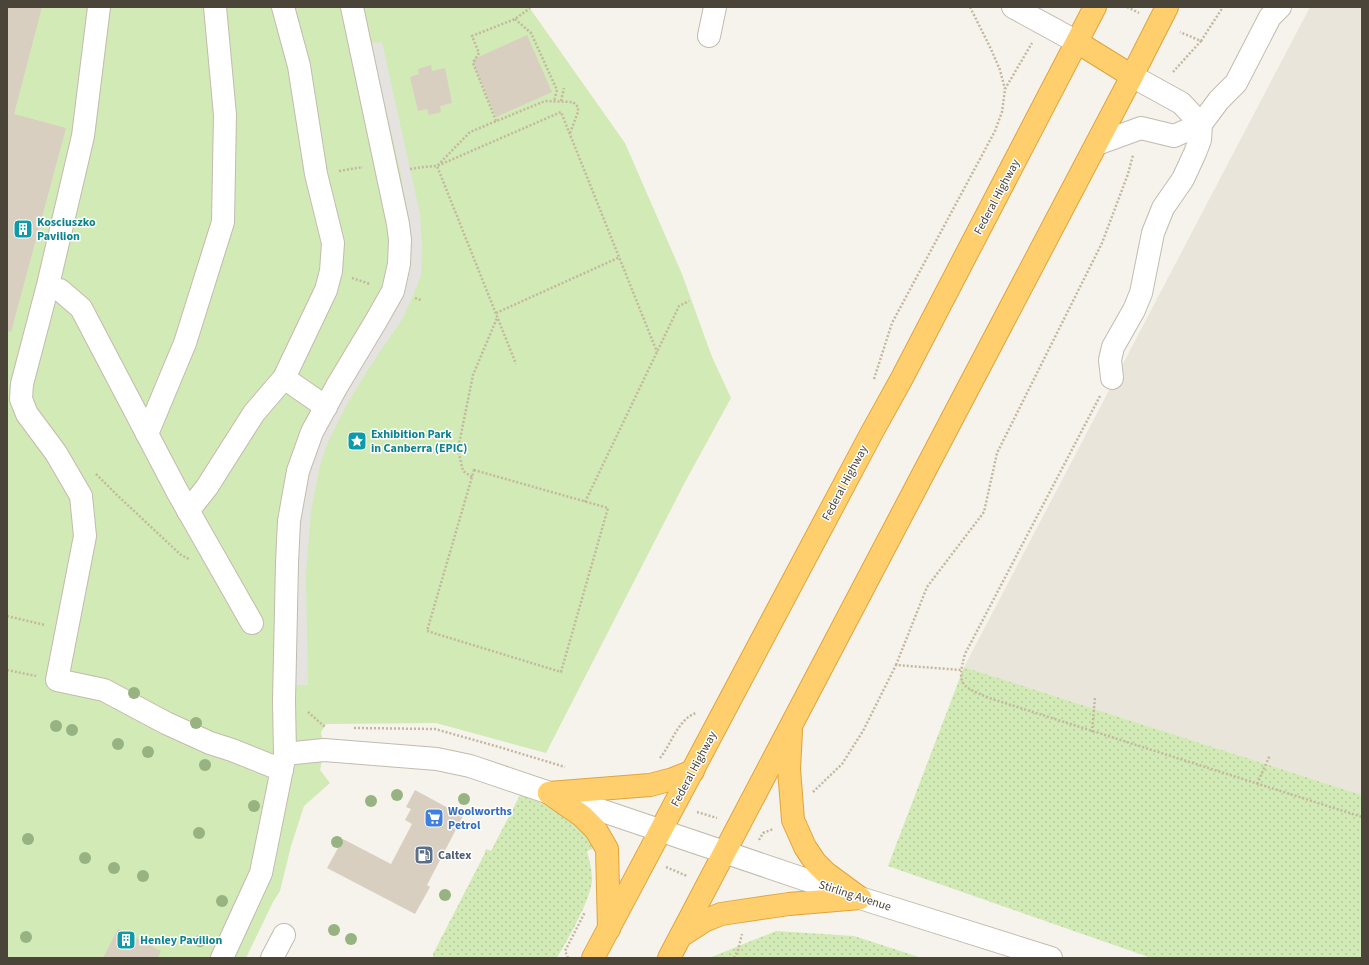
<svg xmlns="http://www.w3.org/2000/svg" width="1369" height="965" font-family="'Source Sans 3',sans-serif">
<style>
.residential{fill:#eae5da}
.grass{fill:url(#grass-dots)}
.park{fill:#d2eab5}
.parking{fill:#e5e3e0}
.building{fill:#d8cfc1}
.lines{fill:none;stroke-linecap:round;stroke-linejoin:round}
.minor-casing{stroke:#c2bbae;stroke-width:24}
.highway-casing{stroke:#e0a43c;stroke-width:24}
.path{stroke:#c4b79f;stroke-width:2.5;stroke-dasharray:2 2;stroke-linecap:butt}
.minor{stroke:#fff;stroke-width:22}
.highway{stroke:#ffcf6e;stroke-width:22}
.tree{fill:#97b381}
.labels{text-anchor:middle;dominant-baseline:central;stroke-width:3;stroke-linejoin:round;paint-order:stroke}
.street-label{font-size:12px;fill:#4b4439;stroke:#fff}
.culture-label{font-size:12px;font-weight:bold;fill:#0d838f;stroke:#fff;text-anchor:start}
.shop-label{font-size:12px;font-weight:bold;fill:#366cbe;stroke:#fff;text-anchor:start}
.service-label{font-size:12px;font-weight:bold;fill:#4e5e75;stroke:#fff;text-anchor:start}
</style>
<defs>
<pattern id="grass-dots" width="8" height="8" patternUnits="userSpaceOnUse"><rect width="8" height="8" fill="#d2eab5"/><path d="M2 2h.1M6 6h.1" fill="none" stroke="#b6ca9c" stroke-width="1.8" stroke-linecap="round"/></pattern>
</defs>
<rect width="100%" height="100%" fill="#f6f3ec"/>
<polygon class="residential" points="1310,7 1362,7 1362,795 964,667"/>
<g class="grass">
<polygon points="964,667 1362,795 1362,958 1151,958 888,866"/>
<path d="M 520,795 C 541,803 563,811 580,826 C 586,831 590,840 595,846 L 592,849 L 587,851 C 589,860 592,869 592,878 C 593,896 567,941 557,958 L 433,958 L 433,954 L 484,855 L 486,849 L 491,851 Z"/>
<polygon points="776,931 854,936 922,958 709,958"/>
</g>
<polygon class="park" points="7,7 529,7 625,143 682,274 712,357 731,398 684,484 546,753 436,723 326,724 321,732 324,750 320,770 330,783 304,806 291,846 280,891 273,902 246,958 7,958"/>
<polygon class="parking" points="382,42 420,214 422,246 421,276 408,307 403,318 369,368 346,406 328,442 320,465 311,511 306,576 308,685 295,685 298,544 302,501 312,455 321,430 393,314 407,281 411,249 408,218 401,175 371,43"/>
<g class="building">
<polygon points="7,7 42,7 14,114 66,128 11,332 7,331"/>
<polygon points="527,35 552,92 496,117 472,60"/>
<polygon points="431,65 432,71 445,68 452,103 440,106 441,112 429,115 427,109 418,111 410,77 419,74 418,69"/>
<polygon points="415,790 463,816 427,885 430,887 415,914 327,868 343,839 391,864 412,824 405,820 411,809 406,807"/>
<polygon points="118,929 161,951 158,958 103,958"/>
</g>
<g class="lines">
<g class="minor-casing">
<g id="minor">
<polyline points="99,7 83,136 48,285 22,384 21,399 27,414 56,453 81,496 85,536 57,680 104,690 166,723 210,743 232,750 282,770"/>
<polyline points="1013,7 1077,42"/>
<polyline points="709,36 715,7"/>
<polyline points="1097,144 1141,128 1174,136 1201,124 1219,100 1236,83 1270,17 1280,7"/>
<polyline points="60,290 81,308 177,491 252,623"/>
<polyline points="284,378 326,407"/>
<polyline points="1112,378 1110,360 1113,347 1134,310 1141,293 1153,233 1163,208 1183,179 1195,153 1200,140 1201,124 1181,103 1132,76"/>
<polyline points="147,434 185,343 223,222 225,115 215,7"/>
<polyline points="188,511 207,487 254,413 284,378 326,290 331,271 333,243 316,174 299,66 283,7"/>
<polyline points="285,754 324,750 437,759 470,766 860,898 1051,958"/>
<polyline points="222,958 261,873 285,754 284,701 287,563 289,521 298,471 312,432 337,386 376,321 393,291 399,264 400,240 398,224 352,7"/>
<polyline points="272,958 284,935"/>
</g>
</g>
<g class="highway-casing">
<g id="highway">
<polyline points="1077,42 1132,76"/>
<polyline points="791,731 789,769 793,820 805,847 815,862 826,873 860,898"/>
<polyline points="549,793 582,816 596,830 607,849 609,929"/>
<polyline points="549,793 650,785 673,779 693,771"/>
<polyline points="681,936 704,921 721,914 789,904 860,898"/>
<polyline points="593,958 871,434 902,378 1095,7"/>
<polyline points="669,958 1132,76 1167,7"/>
</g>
</g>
<g class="path">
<polyline points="970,7 991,49 1000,70 1005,89"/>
<polyline points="1127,7 1139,13"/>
<polyline points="515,19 531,33 557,90 554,101"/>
<polyline points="1201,41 1223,7"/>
<polyline points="1173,72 1201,41 1180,32"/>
<polyline points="561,101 564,88"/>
<polyline points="496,121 473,63 479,53 472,36 515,19 530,8"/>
<polyline points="570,133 578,112 578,107 573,102 545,101 470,132 437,166 561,112 657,352"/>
<polyline points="410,169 423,167 437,166 516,364"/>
<polyline points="339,171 363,167"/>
<polyline points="352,278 370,284"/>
<polyline points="415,298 421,300"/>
<polyline points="496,313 620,257"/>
<polyline points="874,379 892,323 995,131 1002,112 1005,89 1032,43"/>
<path d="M 1100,396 L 965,654 C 956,686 962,686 989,698 L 1362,817"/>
<polygon points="474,470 608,508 561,672 427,631"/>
<polyline points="96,474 118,496 181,555 189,559"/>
<polyline points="472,477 463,471 458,449 473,375 497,318"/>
<polyline points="585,502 679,306 689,301"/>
<polyline points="7,616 45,625"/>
<polyline points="896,665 927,587 984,512 997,453 1102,243 1128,174 1133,155"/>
<polyline points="7,670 36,676"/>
<polyline points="308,712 325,727"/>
<polyline points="354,728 435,729 499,747 565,767"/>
<polyline points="1092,732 1095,697"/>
<path d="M 660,758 C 671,745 678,719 696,713"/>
<polyline points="1257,784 1270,755"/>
<polyline points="813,792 842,764 863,731 896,665 961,670"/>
<polyline points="697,812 717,818"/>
<polyline points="759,840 763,833 773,829"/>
<polyline points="666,867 687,876"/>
<polyline points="568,958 565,951 585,912"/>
<polyline points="734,958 738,950 742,934"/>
</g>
<use href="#minor" class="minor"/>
<use href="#highway" class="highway"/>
</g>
<g class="tree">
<circle cx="134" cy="693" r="6"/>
<circle cx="196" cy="723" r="6"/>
<circle cx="56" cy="726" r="6"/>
<circle cx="72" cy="730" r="6"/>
<circle cx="118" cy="744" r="6"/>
<circle cx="148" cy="752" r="6"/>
<circle cx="205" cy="765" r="6"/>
<circle cx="397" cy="795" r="6"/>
<circle cx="464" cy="799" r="6"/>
<circle cx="371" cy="801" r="6"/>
<circle cx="254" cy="806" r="6"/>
<circle cx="199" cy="833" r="6"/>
<circle cx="28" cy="839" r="6"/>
<circle cx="337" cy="842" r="6"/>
<circle cx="85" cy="858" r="6"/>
<circle cx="114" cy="868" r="6"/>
<circle cx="143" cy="876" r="6"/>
<circle cx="445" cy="895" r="6"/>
<circle cx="222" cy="901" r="6"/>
<circle cx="334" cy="930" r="6"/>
<circle cx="26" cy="937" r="6"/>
<circle cx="351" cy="939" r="6"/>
<circle cx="200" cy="941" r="6"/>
</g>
<defs>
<g id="building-square" transform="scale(1)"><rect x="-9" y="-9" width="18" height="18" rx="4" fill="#0f9aa8" stroke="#fff"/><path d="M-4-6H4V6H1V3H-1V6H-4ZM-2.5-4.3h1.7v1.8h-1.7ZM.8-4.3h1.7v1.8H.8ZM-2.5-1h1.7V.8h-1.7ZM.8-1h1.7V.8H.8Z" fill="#fff"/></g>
<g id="sight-square" transform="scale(1)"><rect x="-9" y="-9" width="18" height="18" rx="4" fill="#0f9aa8" stroke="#fff"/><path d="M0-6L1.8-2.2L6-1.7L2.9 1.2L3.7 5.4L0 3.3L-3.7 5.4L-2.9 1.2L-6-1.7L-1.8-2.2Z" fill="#fff"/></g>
<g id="supermarket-square" transform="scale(1)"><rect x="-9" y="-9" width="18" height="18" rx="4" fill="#3f7fe0" stroke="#fff"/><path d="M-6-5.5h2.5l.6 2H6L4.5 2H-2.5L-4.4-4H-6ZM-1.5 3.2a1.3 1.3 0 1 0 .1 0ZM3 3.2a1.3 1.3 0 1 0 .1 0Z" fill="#fff"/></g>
<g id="fuel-square" transform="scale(1)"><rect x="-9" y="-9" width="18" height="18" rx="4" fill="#5c6f8a" stroke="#fff"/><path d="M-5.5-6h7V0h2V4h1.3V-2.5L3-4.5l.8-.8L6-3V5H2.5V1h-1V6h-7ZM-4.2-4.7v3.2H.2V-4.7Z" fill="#fff"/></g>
</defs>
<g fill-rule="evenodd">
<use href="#building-square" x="23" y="229"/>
<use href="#sight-square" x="357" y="441"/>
<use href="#supermarket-square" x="434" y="818"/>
<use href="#fuel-square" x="424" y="855"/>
<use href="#building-square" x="126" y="940"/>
</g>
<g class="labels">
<g class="street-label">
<text transform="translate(997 197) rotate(-62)">Federal Highway</text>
<text transform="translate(845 483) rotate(-62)">Federal Highway</text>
<text transform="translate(694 769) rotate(-62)">Federal Highway</text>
<text transform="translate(855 896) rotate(18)">Stirling Avenue</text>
</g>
<g class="culture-label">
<text x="37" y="222">Kosciuszko<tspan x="37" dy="14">Pavilion</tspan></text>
<text x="371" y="434">Exhibition Park<tspan x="371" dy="14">in Canberra (EPIC)</tspan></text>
<text x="140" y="940">Henley Pavilion</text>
</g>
<g class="shop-label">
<text x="448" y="811">Woolworths<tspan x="448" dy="14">Petrol</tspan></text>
</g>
<g class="service-label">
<text x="438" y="855">Caltex</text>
</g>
</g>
<rect width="1369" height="965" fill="none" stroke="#4b4439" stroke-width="16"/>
</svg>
